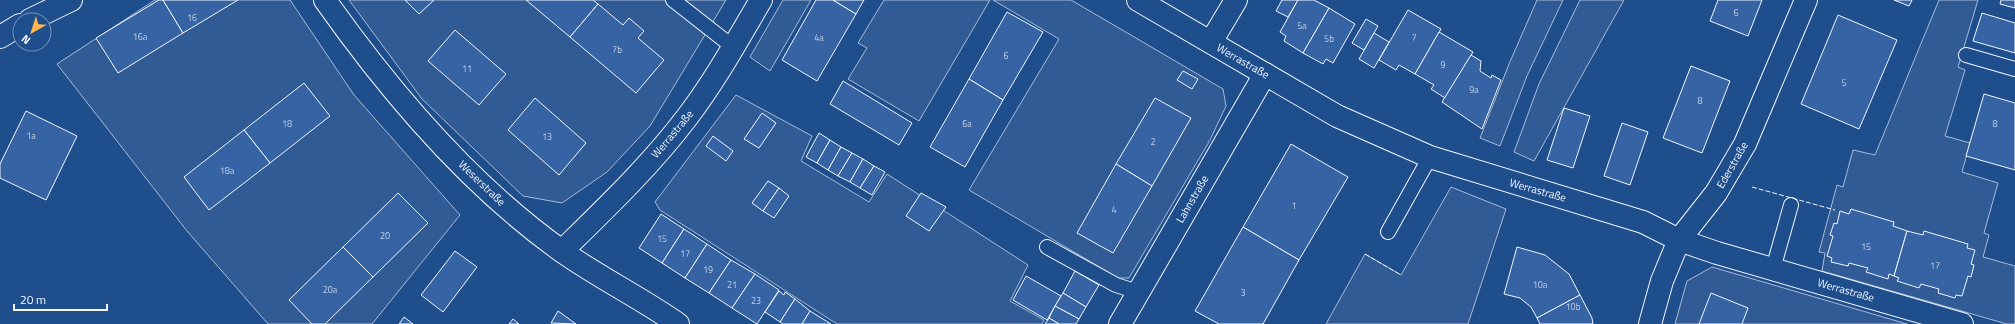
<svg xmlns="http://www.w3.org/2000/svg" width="2015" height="324" font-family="'Titillium Web',sans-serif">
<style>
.green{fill:#305b95;stroke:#a8bbd7}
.building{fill:#3563a3;stroke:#f2f6ff}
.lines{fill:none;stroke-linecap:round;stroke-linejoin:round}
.lane-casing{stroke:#f2f6ff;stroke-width:16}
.street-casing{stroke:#f2f6ff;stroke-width:24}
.lane{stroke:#1f4e8c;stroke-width:14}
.street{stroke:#1f4e8c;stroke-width:22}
.fence{stroke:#f2f6ff;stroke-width:1;stroke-dasharray:5 2;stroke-linecap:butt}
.labels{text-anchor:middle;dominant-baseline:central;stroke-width:3;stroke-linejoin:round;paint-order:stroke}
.number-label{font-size:9px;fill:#c3d1e8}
.street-label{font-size:11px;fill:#f2f6ff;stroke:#1f4e8c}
</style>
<rect width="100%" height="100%" fill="#1f4e8c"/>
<g class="green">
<polygon points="155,0 290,0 354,95 460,215 372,324 268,324 187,231 57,64"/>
<polygon points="349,0 726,0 650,126 607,172 562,203 523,196 422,99"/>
<polygon points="783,0 811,0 770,71 750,57"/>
<polygon points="884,0 990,0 919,121 848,79 867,48 858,43"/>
<polygon points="993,0 1071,0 1223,89 1226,106 1210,140 1129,278 1118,278 969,190 1059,39"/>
<polygon points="1537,0 1563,0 1527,76 1500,146 1480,138 1509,64"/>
<polygon points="1580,0 1624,0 1534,161 1514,152 1539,84"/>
<polygon points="1939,0 1978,0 1958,67 1965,70 1945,136 1970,143 1962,172 1998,183 1984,233 1989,235 1983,257 2015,266 2015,324 2007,324 1822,271 1825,253 1819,252 1837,185 1843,187 1853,150 1875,155"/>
<polygon points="736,95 812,136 801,161 869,202 887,174 1028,265 1010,301 1044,320 1042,324 837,324 660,210 655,202"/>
<polygon points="1451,187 1506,209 1468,324 1326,324 1365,254 1401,275"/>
<polygon points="1712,267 1907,324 1675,324 1687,281"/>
</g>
<g class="building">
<polygon points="159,0 163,0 183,33 118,73 96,38"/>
<polygon points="163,0 238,0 183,33"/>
<polygon points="405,0 434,0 419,14"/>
<polygon points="526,0 593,0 598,4 570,37"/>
<polygon points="816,0 833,0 856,14 817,81 782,60"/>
<polygon points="833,0 864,0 856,14"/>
<polygon points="1282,0 1298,0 1288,17 1276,11"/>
<polygon points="1298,0 1314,0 1329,8 1303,53 1284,41 1286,36 1280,32"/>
<polygon points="1718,0 1762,0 1748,36 1710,21"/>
<polygon points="1894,0 1912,0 1909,6"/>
<polygon points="2001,0 2015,0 2015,8 2000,4"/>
<polygon points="598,4 623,25 629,18 644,31 638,38 664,60 636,93 570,37"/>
<polygon points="1329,8 1355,24 1333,63 1326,59 1323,64 1303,53"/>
<polygon points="1408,10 1441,29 1415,74 1399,65 1396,70 1379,60"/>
<polygon points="1007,12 1043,32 1003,100 969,79"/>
<polygon points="1982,13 2015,23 2015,53 1973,41"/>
<polygon points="1838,15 1897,40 1859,129 1801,104"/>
<polygon points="1366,19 1378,26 1364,50 1352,43"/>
<polygon points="455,30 506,74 479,105 428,61"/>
<polygon points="1439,32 1473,52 1445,98 1431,89 1434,85 1415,74"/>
<polygon points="1374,33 1389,42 1374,68 1359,59"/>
<polygon points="1471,55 1481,61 1480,71 1491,78 1492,75 1501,80 1482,129 1442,102"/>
<polygon points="1691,66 1730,81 1702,153 1663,138"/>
<polygon points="1183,71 1198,79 1192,89 1177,80"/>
<polygon points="969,79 1003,100 965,167 930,147"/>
<polygon points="843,81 912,123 899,145 830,104"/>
<polygon points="304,83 330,116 270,163 244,130"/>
<polygon points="1984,94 2015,103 2015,170 1966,156"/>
<polygon points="535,98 586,143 559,175 508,130"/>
<polygon points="1155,98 1191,118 1152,186 1116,164"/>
<polygon points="1564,108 1590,116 1573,168 1547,160"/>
<polygon points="26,111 77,136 46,200 0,178 0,164"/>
<polygon points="762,113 776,123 759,148 744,139"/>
<polygon points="1622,123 1648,132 1630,185 1604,176"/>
<polygon points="244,130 270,163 209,210 184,177"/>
<polygon points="819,133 830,140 817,163 806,157"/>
<polygon points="713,136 733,151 726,161 706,146"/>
<polygon points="830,140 841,147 828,170 817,163"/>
<polygon points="1291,144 1348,177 1299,260 1243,227"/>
<polygon points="841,147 852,153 838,176 828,170"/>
<polygon points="852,153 863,159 850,182 838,176"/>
<polygon points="863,159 874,166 860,188 850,182"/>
<polygon points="1116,164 1152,186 1113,253 1077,233"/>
<polygon points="874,166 885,172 872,195 860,188"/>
<polygon points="768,181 779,188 763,211 752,203"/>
<polygon points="779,188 789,196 774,218 763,211"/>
<polygon points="398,193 428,223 373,277 343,247"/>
<polygon points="921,193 946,207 929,231 906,216"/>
<polygon points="1851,209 1894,222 1893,226 1907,231 1894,276 1889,274 1888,279 1866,272 1868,268 1849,263 1848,266 1831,262 1832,258 1827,256 1833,236 1830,235 1834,223 1837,224 1840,211 1849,214"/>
<polygon points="661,214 684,229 662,263 639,248"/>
<polygon points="1243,227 1299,260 1263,324 1219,324 1195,311"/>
<polygon points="684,229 707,244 685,278 662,263"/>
<polygon points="1907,231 1923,235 1924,231 1968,244 1967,248 1975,250 1971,264 1974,265 1971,277 1968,276 1962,296 1956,295 1955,298 1938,293 1939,289 1921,284 1919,288 1897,281 1899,278 1894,276"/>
<polygon points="707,244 731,260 709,293 685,278"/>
<polygon points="343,247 373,277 325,324 312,324 289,300"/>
<polygon points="1517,247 1545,255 1569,274 1580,295 1537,318 1531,307 1520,298 1504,294"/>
<polygon points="455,251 477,267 443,312 421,295"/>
<polygon points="731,260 755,274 732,308 709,293"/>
<polygon points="1075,271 1099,285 1086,307 1063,293"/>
<polygon points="755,274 779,290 757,324 732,308"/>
<polygon points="1026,276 1061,296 1047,320 1013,300"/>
<polygon points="779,291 784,295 785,292 795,299 780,322 765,312"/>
<polygon points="1063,293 1086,307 1079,319 1055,306"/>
<polygon points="1711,293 1748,308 1742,324 1699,324"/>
<polygon points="1580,295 1592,318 1593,324 1540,324 1537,318"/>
<polygon points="795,299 810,311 802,324 783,324 780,322"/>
<polygon points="1055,306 1079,319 1076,324 1059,324 1049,318"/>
<polygon points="558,311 576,324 551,323"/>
<polygon points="810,311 831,324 802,324"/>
<polygon points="404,317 413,324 399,324"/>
<polygon points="1049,318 1059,324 1045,324"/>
<polygon points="513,319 519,324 509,324"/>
</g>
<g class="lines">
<g class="lane-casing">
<g id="lane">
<polyline points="673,0 733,47"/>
<polyline points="1966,55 2015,69"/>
<polyline points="1388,232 1430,157"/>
<polyline points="1047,247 1116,285 1138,292"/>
<polyline points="1773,269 1791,205"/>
</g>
</g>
<g class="street-casing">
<g id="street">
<path d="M 325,0 C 390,92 470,186 563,252 C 600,278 641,298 678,324"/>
<polyline points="1138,0 1337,116 1430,157 1643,222 1679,240 1717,253 1962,324"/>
<polyline points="30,20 71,0"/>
<polyline points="0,37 20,25"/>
<polyline points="1211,42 1236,0"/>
<path d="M 562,251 C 606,208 651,165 688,116 C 716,79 738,39 761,0"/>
<polyline points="1120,324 1265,74"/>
<polyline points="1650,324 1662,281 1679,240 1716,193 1745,144 1806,0"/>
</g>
</g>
<use href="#lane" class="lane"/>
<use href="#street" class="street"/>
<g class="fence">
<polyline points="1752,187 1835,210"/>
<polyline points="1365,254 1401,275"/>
</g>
</g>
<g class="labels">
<g class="number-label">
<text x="1736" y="12">6</text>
<text x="192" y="17">16</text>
<text x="1302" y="25">5a</text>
<text x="140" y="36">16a</text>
<text x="819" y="37">4a</text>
<text x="1414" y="37">7</text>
<text x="1329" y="38">5b</text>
<text x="617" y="49">7b</text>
<text x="1006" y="55">6</text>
<text x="1443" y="64">9</text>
<text x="467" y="68">11</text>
<text x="1844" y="82">5</text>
<text x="1474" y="89">9a</text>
<text x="1700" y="100">8</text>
<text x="287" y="123">18</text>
<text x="967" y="123">6a</text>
<text x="1995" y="123">8</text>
<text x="31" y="135">1a</text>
<text x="547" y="136">13</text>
<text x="1153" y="141">2</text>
<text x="227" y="170">18a</text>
<text x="1294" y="205">1</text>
<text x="1114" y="209">4</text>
<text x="385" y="235">20</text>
<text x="662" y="238">15</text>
<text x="1866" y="246">15</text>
<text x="685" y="253">17</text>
<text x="1935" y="265">17</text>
<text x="708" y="269">19</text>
<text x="732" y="284">21</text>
<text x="1540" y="284">10a</text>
<text x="330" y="289">20a</text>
<text x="1243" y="292">3</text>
<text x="756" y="300">23</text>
<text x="1573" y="306">10b</text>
</g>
<g class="street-label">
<text transform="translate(1243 61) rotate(30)">Werrastraße</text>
<text transform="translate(672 134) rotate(-50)">Werrastraße</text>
<text transform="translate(1732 165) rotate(-60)">Ederstraße</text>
<text transform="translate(482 183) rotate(44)">Weserstraße</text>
<text transform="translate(1538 190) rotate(16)">Werrastraße</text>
<text transform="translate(1192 199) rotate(-60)">Lahnstraße</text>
<text transform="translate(1846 290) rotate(16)">Werrastraße</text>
</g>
</g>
<g transform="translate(32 32) rotate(219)"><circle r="19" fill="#1f4e8c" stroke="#7391ba"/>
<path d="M0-3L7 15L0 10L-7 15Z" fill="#ffb74d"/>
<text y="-6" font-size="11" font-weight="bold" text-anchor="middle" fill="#f2f6ff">N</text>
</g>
<path d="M14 304v6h93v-6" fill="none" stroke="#f2f6ff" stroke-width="2"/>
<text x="20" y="304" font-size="12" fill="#f2f6ff" stroke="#1f4e8c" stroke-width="3" paint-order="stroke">20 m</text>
</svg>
